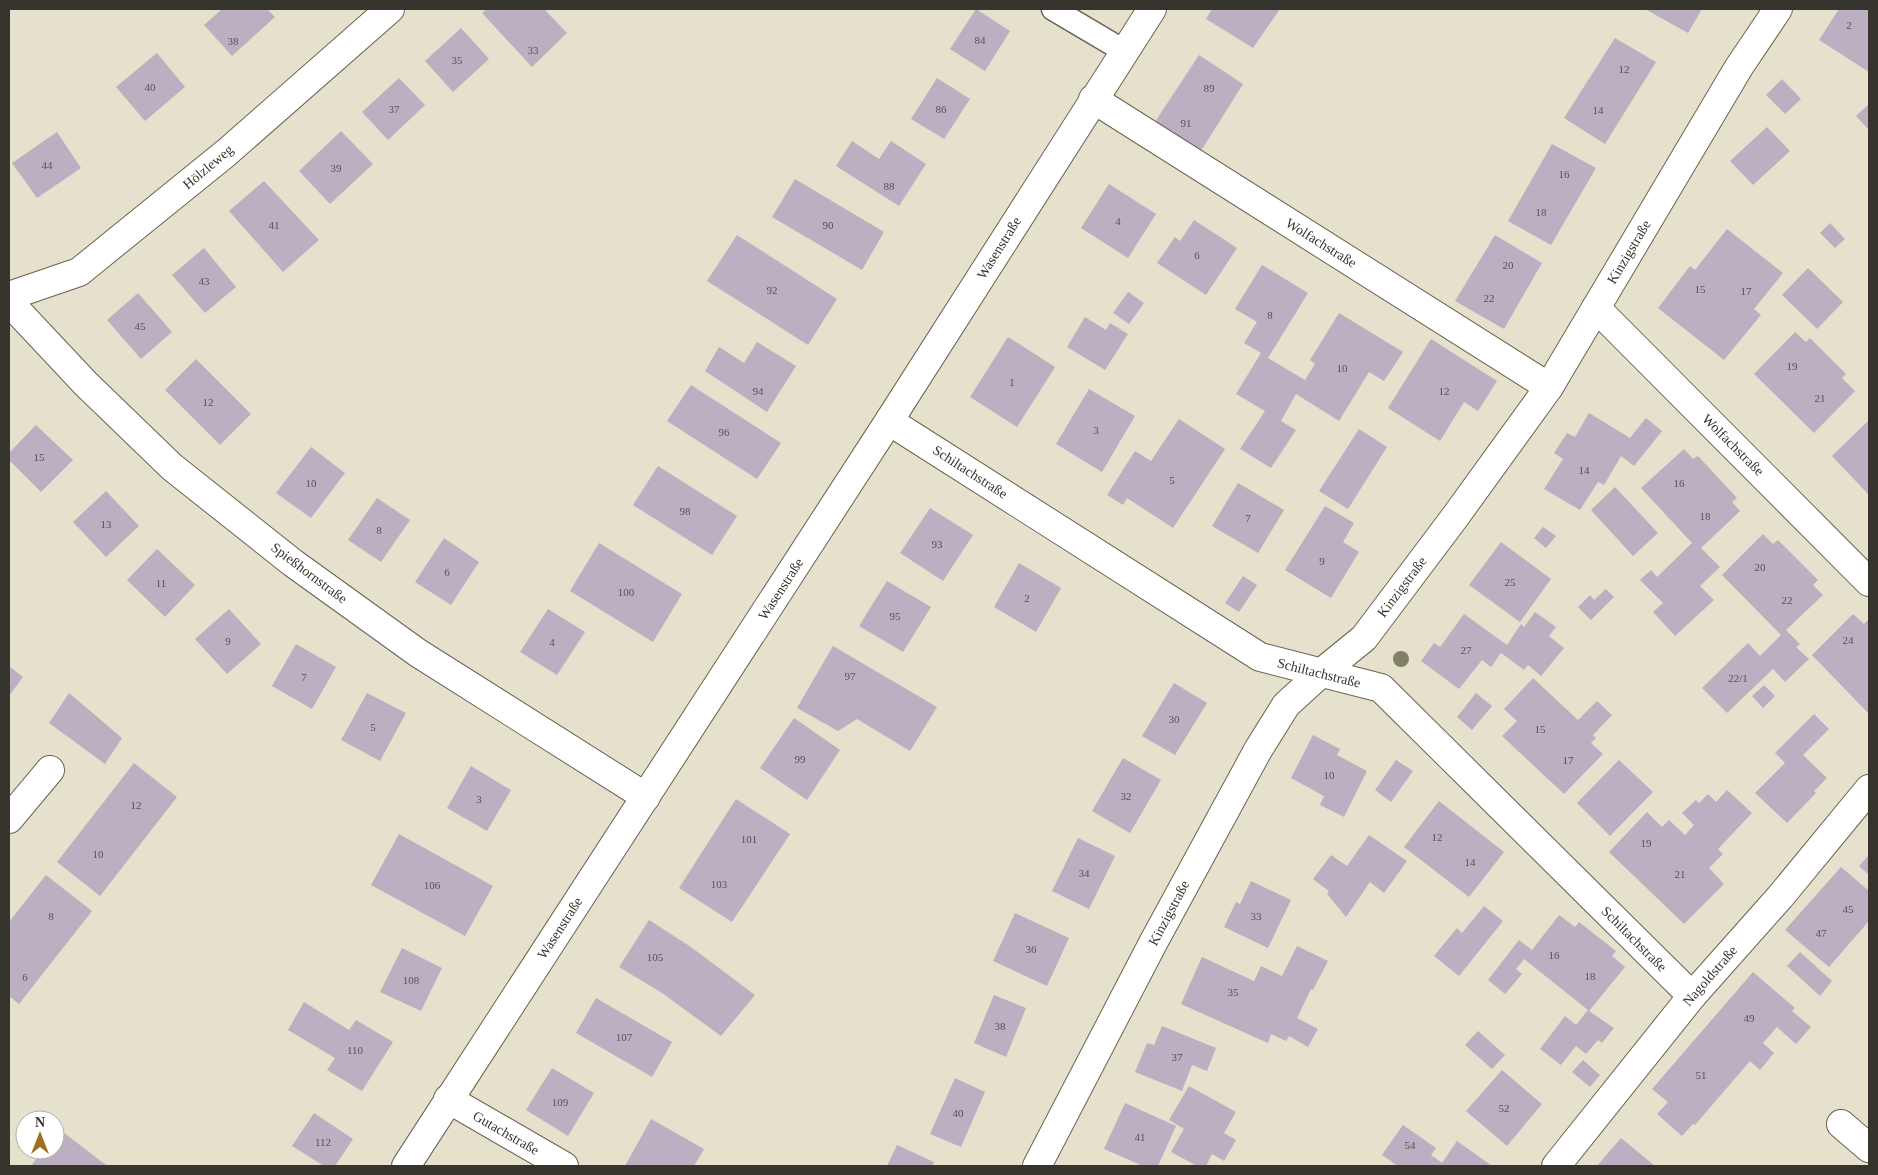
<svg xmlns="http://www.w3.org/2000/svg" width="1878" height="1175" font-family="Georgia,serif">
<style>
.building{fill:#bcafc1}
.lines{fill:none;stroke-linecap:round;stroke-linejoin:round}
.lane-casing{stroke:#696452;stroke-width:25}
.street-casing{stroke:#696452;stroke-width:30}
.lane{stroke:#fff;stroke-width:22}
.street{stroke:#fff;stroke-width:28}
.tree{fill:#7f8264}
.labels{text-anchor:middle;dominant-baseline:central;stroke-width:4.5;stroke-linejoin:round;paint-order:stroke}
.number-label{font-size:11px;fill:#585351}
.street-label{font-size:14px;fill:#36342c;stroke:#fff}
</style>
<rect width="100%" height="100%" fill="#e6e1cc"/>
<g class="building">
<polygon points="222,9 267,9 275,17 232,56 204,25"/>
<polygon points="487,9 544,9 567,33 532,67 482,13"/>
<polygon points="976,9 1010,31 985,71 950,49"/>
<polygon points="1212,9 1280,9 1253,48 1206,19"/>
<polygon points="1645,9 1702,9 1688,33"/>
<polygon points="1839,9 1869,9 1869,72 1819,40"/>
<polygon points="461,28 489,59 453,92 425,61"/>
<polygon points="1615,38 1656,62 1605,144 1564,118"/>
<polygon points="157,53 185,87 145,121 116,87"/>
<polygon points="1199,55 1243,84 1199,154 1153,125"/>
<polygon points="399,78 425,105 388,140 362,112"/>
<polygon points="937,78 970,99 944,139 911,119"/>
<polygon points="1782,79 1801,99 1785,114 1766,95"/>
<polygon points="1869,104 1869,130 1856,116"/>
<polygon points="1767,127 1790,151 1753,185 1730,161"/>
<polygon points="341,131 373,164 330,204 299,171"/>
<polygon points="57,132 81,168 37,198 12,163"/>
<polygon points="852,141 879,159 891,141 926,164 899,206 836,166"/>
<polygon points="1552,144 1596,168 1551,245 1508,221"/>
<polygon points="795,179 884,232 862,270 772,217"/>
<polygon points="264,181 319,240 283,272 229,211"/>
<polygon points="1109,184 1156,214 1128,258 1081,228"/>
<polygon points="1194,220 1237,248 1206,295 1157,263 1175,237 1180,241"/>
<polygon points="1830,223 1845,239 1835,248 1820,233"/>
<polygon points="1727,229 1783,273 1754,309 1761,315 1724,360 1658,308 1690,266 1695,270"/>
<polygon points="737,235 837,299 808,345 707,281"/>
<polygon points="1495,235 1542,263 1504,329 1455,301"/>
<polygon points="204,248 236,287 205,313 172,275"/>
<polygon points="1262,265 1308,293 1268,358 1305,380 1315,364 1310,360 1339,313 1403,352 1384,381 1369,372 1339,421 1296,394 1281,421 1296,430 1271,468 1240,449 1265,411 1236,394 1261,353 1244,343 1257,322 1235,309"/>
<polygon points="1808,268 1843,302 1817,329 1782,295"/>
<polygon points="1128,292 1144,303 1129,324 1113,313"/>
<polygon points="138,293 172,332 141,359 107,320"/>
<polygon points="1085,317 1106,330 1110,323 1128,334 1105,370 1067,347"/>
<polygon points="1795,332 1806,342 1810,338 1846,374 1842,378 1855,391 1814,433 1754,374"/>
<polygon points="1008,337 1055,367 1017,427 970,397"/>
<polygon points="1431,339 1497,381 1478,411 1464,402 1440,441 1388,408"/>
<polygon points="757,342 796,366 767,412 705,371 719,347 744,363"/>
<polygon points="196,359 251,414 220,445 165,390"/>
<polygon points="691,385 781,443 757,479 667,421"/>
<polygon points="1089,389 1135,416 1102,472 1056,444"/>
<polygon points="1589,413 1630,438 1646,418 1662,431 1634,466 1621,456 1604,485 1598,482 1580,510 1544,489 1563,459 1554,453 1567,433 1575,437"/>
<polygon points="1179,419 1225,449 1173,528 1127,498 1123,505 1107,495 1135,451 1151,461"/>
<polygon points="1869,420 1869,495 1832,456"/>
<polygon points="36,425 73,460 41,492 9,460 9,453"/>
<polygon points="1359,429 1387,447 1348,509 1319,491"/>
<polygon points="311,447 345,473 311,518 276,493"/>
<polygon points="1684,449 1693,459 1698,456 1737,498 1732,502 1740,511 1701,548 1720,567 1700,586 1714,600 1675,636 1653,612 1663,603 1640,580 1651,570 1657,577 1692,543 1641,488"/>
<polygon points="658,466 737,516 712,555 633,505"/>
<polygon points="1238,483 1284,510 1258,553 1212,526"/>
<polygon points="1615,487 1658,533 1633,556 1591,510"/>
<polygon points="106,491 139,526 106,557 73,522"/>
<polygon points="377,498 410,520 381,562 348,540"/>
<polygon points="1325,506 1354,523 1343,542 1359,552 1331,598 1285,570"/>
<polygon points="930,508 973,535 943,581 900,553"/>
<polygon points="1543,527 1556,536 1546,548 1534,538"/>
<polygon points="1763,534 1773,544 1778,540 1818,580 1813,585 1823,595 1786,630 1800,644 1796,647 1809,659 1785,682 1773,669 1727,713 1702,688 1748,643 1760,656 1781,635 1722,575"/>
<polygon points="444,538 479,562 451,605 415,582"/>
<polygon points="1501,542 1551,579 1520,622 1469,585"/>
<polygon points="599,543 682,594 653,642 570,591"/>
<polygon points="157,549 195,585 165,617 127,580"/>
<polygon points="1019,563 1061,588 1036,632 994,607"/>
<polygon points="1243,576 1257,585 1239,612 1225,603"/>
<polygon points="887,581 931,607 903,652 859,626"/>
<polygon points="1606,589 1614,597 1591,620 1578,607 1590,595 1594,600"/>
<polygon points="229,609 261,644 227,674 195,639"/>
<polygon points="548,609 585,632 557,675 520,652"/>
<polygon points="1535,612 1556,627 1549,636 1564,648 1541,676 1528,665 1524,670 1501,653 1491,667 1482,660 1459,689 1421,661 1434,643 1440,647 1464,614 1507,645 1521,624 1524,627"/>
<polygon points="1853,614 1864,624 1868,620 1869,621 1869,714 1812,655"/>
<polygon points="296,644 336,667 312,709 272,686"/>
<polygon points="833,646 937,707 910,751 857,719 838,731 797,708"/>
<polygon points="9,666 23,677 9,696"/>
<polygon points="1533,678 1578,720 1597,701 1612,715 1593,735 1596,738 1591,743 1603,754 1564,794 1502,736 1517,721 1504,709"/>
<polygon points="1174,683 1207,703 1175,755 1142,736"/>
<polygon points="1764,685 1775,696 1763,708 1752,696"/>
<polygon points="69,693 122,738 105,764 49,723"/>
<polygon points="367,693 406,713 380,761 341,740"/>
<polygon points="1476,693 1492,706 1472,730 1457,717"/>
<polygon points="1814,714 1829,729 1803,755 1827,778 1814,791 1816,793 1787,823 1755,793 1785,763 1775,753"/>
<polygon points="794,718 840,750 807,800 760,768"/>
<polygon points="1313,735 1340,749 1337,755 1367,771 1344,817 1320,805 1324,796 1291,778"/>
<polygon points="1123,758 1161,780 1130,833 1092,811"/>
<polygon points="1396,760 1413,771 1391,802 1375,790"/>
<polygon points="1619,760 1653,792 1610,836 1577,803"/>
<polygon points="134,763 177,797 100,896 57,862"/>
<polygon points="471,766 511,790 487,831 447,808"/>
<polygon points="1727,790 1752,813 1718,849 1723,854 1709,868 1724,884 1684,924 1609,852 1647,812 1662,827 1669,820 1685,835 1694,825 1682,813 1696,800 1699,803 1708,794 1716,802"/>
<polygon points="736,799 790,834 732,922 679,888"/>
<polygon points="1439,801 1504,852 1469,897 1404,847"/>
<polygon points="399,834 493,886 465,936 371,885"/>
<polygon points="1369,835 1407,861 1384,893 1370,882 1346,917 1327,894 1329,891 1313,879 1331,855 1347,866"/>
<polygon points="1078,838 1115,856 1089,909 1052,891"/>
<polygon points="1869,855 1869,875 1859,866"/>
<polygon points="1841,867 1869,891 1869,921 1829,967 1785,930"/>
<polygon points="46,875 92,911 19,1004 9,996 9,922"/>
<polygon points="1251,881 1291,900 1268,948 1224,927 1236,902 1240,904"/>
<polygon points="1484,906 1503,921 1459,976 1434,956 1457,928 1462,933"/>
<polygon points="1015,913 1069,938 1047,986 993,961"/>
<polygon points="1559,915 1575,927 1579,922 1616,951 1612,956 1625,967 1589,1011 1614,1028 1602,1043 1598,1040 1586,1054 1576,1046 1561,1065 1540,1049 1565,1016 1576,1025 1588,1010 1524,959 1516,969 1522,974 1505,994 1488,980 1519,940 1532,950"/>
<polygon points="649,920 691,947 755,995 721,1036 662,993 619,967"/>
<polygon points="1297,946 1328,961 1313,990 1311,989 1297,1018 1318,1029 1308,1047 1289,1036 1286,1041 1271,1034 1268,1043 1181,1004 1202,957 1254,981 1261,966 1282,976"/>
<polygon points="402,948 442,968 421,1011 380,992"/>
<polygon points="1800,952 1832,981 1820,996 1787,966"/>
<polygon points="1753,972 1795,1008 1792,1011 1811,1027 1796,1044 1777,1027 1763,1043 1774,1053 1760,1070 1750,1061 1695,1125 1693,1124 1682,1136 1657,1114 1668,1102 1652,1089"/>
<polygon points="994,995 1026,1008 1006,1057 974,1043"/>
<polygon points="596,998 672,1042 652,1077 576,1033"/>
<polygon points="304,1002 349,1030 356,1020 393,1042 362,1091 327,1070 335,1058 288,1030"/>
<polygon points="1162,1026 1216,1048 1207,1071 1192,1065 1182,1091 1135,1072 1147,1043 1154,1045"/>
<polygon points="1478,1031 1505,1055 1492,1069 1465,1045"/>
<polygon points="1583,1060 1600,1075 1590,1087 1572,1072"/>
<polygon points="552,1068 594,1093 568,1136 526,1110"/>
<polygon points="1502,1070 1542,1104 1507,1146 1466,1111"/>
<polygon points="955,1078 985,1092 961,1147 930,1134"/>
<polygon points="1189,1086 1236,1112 1224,1133 1236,1140 1224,1161 1212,1154 1206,1166 1197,1166 1171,1152 1184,1129 1169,1120"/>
<polygon points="1125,1103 1176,1126 1158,1166 1143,1166 1104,1149"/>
<polygon points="314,1113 353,1139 335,1166 324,1166 292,1146"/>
<polygon points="651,1119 704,1149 694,1166 625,1166"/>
<polygon points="1403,1125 1436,1148 1431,1155 1442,1163 1457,1141 1492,1166 1398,1166 1382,1155"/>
<polygon points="59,1129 102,1162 108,1166 31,1166 43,1150 55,1150 55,1134"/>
<polygon points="1621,1138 1655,1166 1597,1166"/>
<polygon points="897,1145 934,1162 932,1166 887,1166"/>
</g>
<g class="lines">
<g class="lane-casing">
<polyline id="lane" points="1053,9 1124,51"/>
</g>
<g class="street-casing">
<g id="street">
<polyline points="1093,99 1549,387"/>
<polyline points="9,296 79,272 226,153 390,9"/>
<polyline points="9,302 86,384 172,467 293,563 418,653 646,797"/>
<polyline points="1596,308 1869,582"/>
<polyline points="889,421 1260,657 1381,688 1692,996"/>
<polyline points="9,819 50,770"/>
<polyline points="448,1099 564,1166"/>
<polyline points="1841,1124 1869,1148"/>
<polyline points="406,1166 889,421 1152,9"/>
<polyline points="1037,1166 1153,943 1258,750 1286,705 1321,673 1364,638 1455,517 1549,387 1739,67 1778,9"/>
<polyline points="1556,1166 1692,996 1780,897 1869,789"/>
</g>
</g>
<use href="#lane" class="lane"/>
<use href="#street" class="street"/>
</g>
<circle class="tree" cx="1401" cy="659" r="8"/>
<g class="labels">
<g class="number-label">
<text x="1849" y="25">2</text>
<text x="980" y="40">84</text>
<text x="233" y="41">38</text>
<text x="533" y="50">33</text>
<text x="457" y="60">35</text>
<text x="1624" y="69">12</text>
<text x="150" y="87">40</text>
<text x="1209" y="88">89</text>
<text x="394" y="109">37</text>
<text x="941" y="109">86</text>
<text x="1598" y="110">14</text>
<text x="1186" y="123">91</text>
<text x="47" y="165">44</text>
<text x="336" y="168">39</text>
<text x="1564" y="174">16</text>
<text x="889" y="186">88</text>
<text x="1541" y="212">18</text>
<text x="1118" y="221">4</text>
<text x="274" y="225">41</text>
<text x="828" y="225">90</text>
<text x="1197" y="255">6</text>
<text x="1508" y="265">20</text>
<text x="204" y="281">43</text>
<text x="1700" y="289">15</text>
<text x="772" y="290">92</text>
<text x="1746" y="291">17</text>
<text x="1489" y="298">22</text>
<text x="1270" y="315">8</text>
<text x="140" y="326">45</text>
<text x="1792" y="366">19</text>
<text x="1342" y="368">10</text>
<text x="1012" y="382">1</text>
<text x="758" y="391">94</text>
<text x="1444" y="391">12</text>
<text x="1820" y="398">21</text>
<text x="208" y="402">12</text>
<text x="1096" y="430">3</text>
<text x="724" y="432">96</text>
<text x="39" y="457">15</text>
<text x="1584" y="470">14</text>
<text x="1172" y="480">5</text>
<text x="311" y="483">10</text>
<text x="1679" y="483">16</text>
<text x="685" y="511">98</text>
<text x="1705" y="516">18</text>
<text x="1248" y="518">7</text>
<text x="106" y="524">13</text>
<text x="379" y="530">8</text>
<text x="937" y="544">93</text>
<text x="1322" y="561">9</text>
<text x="1760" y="567">20</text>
<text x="447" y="572">6</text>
<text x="1510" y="582">25</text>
<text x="161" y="583">11</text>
<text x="626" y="592">100</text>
<text x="1027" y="598">2</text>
<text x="1787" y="600">22</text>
<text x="895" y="616">95</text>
<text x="1848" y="640">24</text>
<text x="228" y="641">9</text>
<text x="552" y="642">4</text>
<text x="1466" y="650">27</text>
<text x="850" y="676">97</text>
<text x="304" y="677">7</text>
<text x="1738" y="678">22/1</text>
<text x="1174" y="719">30</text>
<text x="373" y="727">5</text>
<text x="1540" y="729">15</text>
<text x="800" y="759">99</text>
<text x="1568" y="760">17</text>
<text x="1329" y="775">10</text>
<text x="1126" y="796">32</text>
<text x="479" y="799">3</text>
<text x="136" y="805">12</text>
<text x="1437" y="837">12</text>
<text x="749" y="839">101</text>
<text x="1646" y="843">19</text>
<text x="98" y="854">10</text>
<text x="1470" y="862">14</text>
<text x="1084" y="873">34</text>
<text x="1680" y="874">21</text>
<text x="719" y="884">103</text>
<text x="432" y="885">106</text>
<text x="1848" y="909">45</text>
<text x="51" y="916">8</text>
<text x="1256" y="916">33</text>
<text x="1821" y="933">47</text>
<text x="1031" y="949">36</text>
<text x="1554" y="955">16</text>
<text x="655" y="957">105</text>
<text x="1590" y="976">18</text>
<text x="25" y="977">6</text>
<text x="411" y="980">108</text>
<text x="1233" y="992">35</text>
<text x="1749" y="1018">49</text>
<text x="1000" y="1026">38</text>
<text x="624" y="1037">107</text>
<text x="355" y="1050">110</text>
<text x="1177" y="1057">37</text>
<text x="1701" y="1075">51</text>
<text x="560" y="1102">109</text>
<text x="1504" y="1108">52</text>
<text x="958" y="1113">40</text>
<text x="1140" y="1137">41</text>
<text x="323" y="1142">112</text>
<text x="1410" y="1145">54</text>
</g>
<g class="street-label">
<text transform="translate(208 167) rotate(-40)">Hölzleweg</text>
<text transform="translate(1321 243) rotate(32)">Wolfachstraße</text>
<text transform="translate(999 248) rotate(-58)">Wasenstraße</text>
<text transform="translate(1629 252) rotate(-59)">Kinzigstraße</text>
<text transform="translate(1733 445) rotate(45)">Wolfachstraße</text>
<text transform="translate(970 472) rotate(33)">Schiltachstraße</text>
<text transform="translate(309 573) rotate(37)">Spießhornstraße</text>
<text transform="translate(1402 587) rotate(-53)">Kinzigstraße</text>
<text transform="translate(781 589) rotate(-57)">Wasenstraße</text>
<text transform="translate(1319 673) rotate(14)">Schiltachstraße</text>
<text transform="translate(1169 913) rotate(-62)">Kinzigstraße</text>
<text transform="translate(560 928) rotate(-57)">Wasenstraße</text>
<text transform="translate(1634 939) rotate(45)">Schiltachstraße</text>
<text transform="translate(1710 976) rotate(-49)">Nagoldstraße</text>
<text transform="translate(506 1133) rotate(30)">Gutachstraße</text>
</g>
</g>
<rect width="1878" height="1175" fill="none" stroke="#36342c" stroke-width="20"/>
<g transform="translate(40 1135)"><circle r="24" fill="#ffffff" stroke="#afaeab"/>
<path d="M0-4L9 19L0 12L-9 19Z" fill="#9c6e1f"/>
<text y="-8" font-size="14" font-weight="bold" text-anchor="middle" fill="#36342c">N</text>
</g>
</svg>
